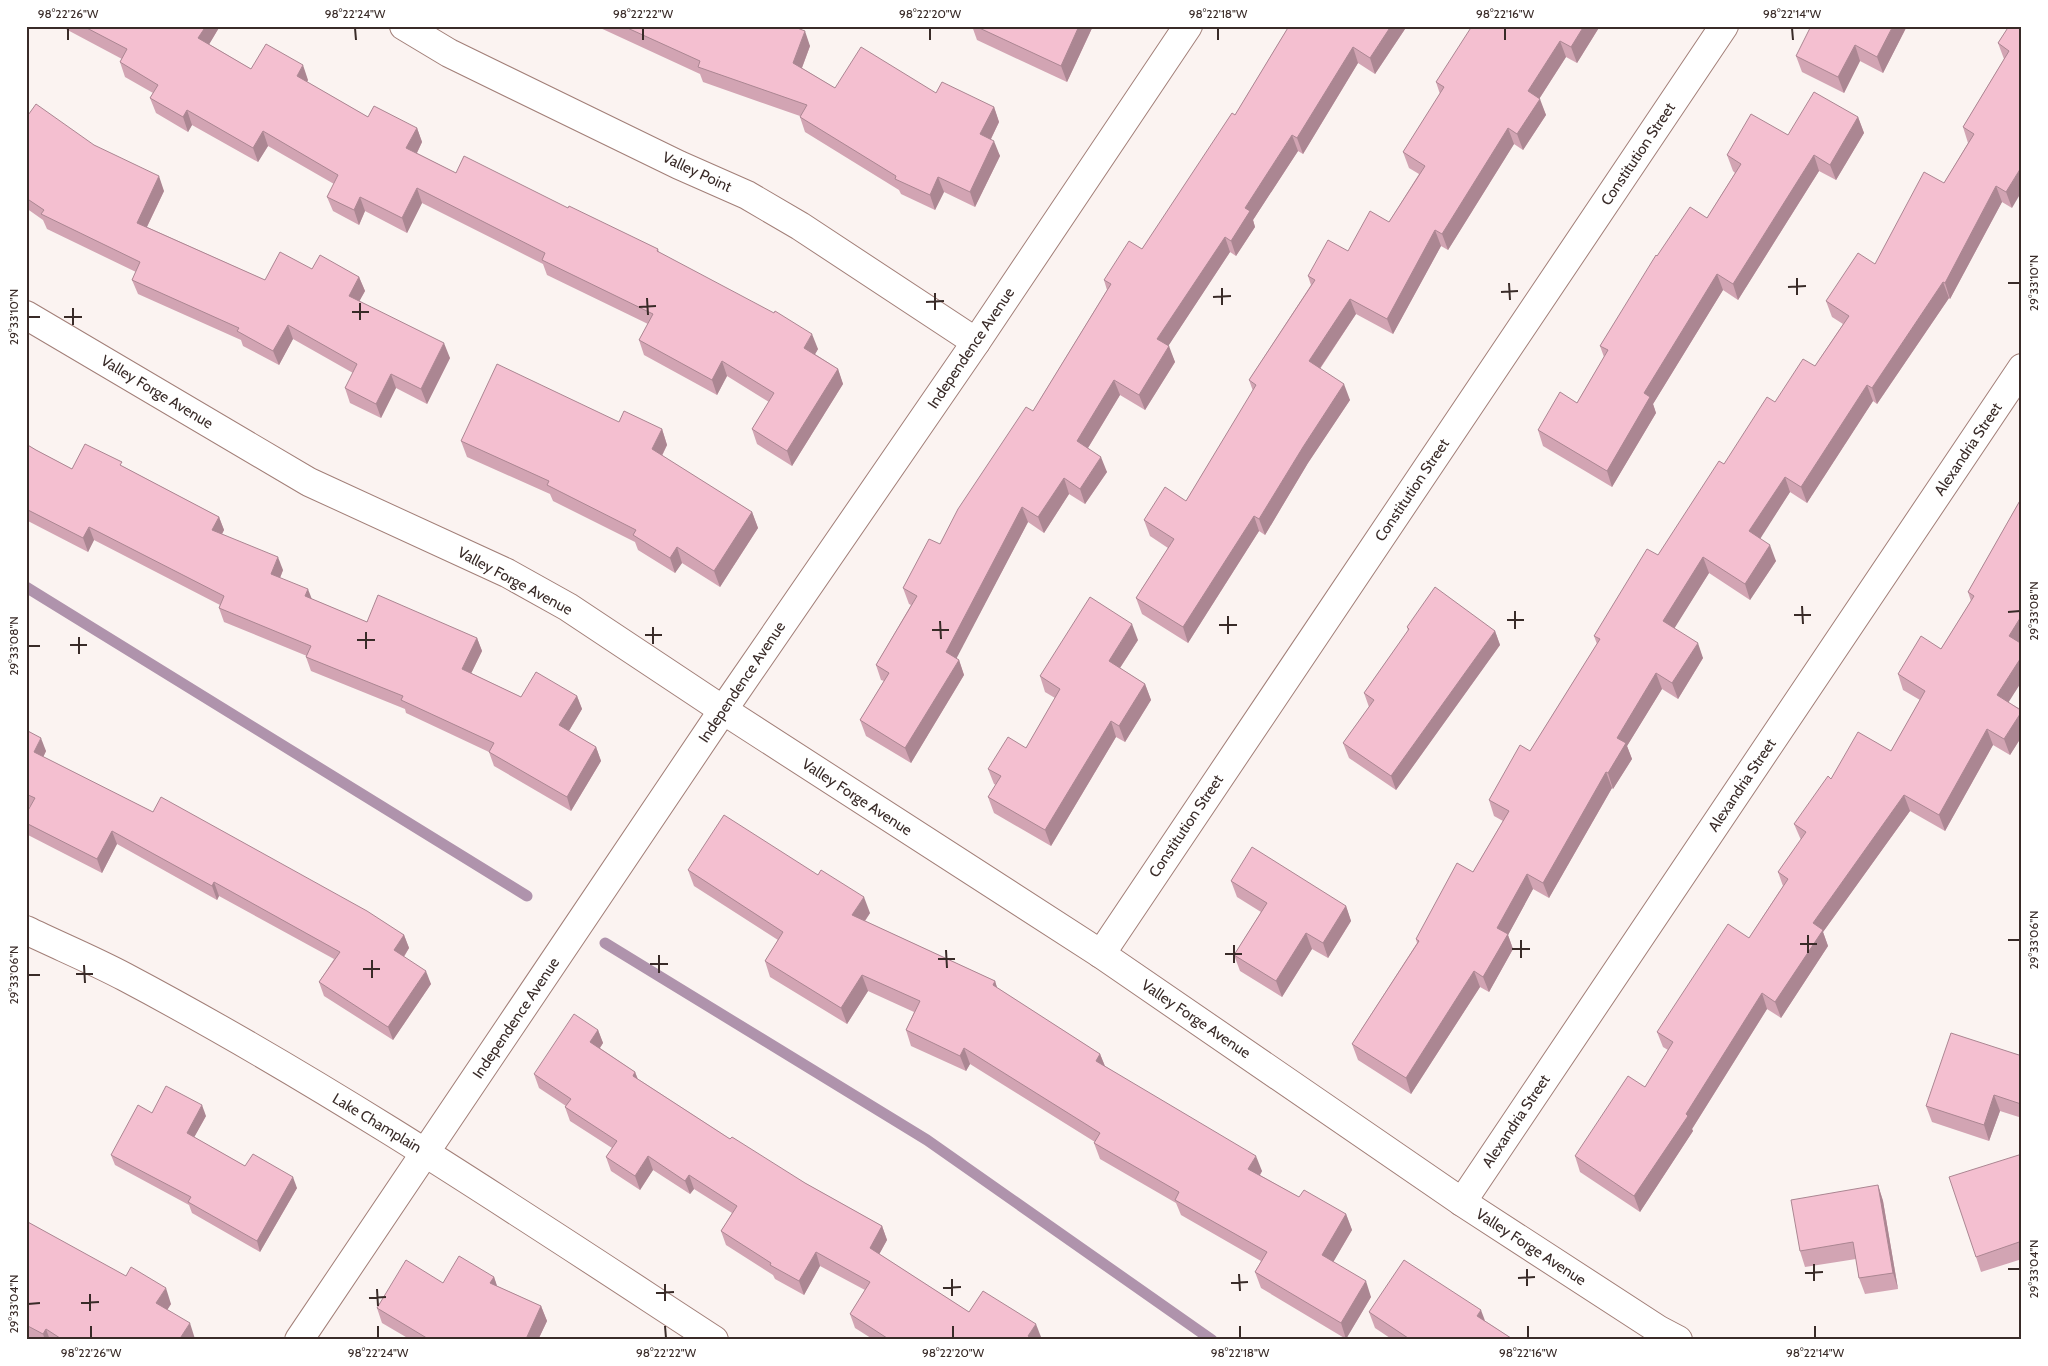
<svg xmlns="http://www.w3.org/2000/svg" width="2048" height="1366" font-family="Cabin,sans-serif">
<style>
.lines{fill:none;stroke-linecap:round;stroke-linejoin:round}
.stream{stroke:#af93ac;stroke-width:11}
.minor-casing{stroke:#a27f78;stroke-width:30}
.minor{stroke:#fff;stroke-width:28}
.wall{fill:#d2a4b3}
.shaded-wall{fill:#ab8692}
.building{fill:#f4bfd0;stroke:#ab8692}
.ticks{fill:none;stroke:#392b28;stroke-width:2}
.labels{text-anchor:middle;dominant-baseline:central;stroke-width:4;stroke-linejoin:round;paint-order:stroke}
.street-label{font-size:15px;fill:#392b28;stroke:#fff}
.neatline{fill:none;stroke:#392b28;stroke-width:2}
.ticks-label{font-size:12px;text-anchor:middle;fill:#392b28}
</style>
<rect width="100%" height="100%" fill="#fbf3f1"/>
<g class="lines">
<g class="stream">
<polyline points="26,587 527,896"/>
<polyline points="605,943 927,1140 1212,1340"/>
</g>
<g class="minor-casing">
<g id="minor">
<polyline points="404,26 449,53 679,165 747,195 800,226 976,342"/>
<polyline points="26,315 309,482 507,573 568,607 723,710 1101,954 1462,1202 1659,1330 1678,1340"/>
<path d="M 26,930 C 59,946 93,960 125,977 C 329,1085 521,1214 714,1340"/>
<polyline points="1101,954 1724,26"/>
<polyline points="1462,1202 2022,368"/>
<polyline points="299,1340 723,710 976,342 1188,26"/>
</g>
</g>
<use href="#minor" class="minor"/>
</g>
<g class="wall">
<polygon points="60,26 220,26 209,44 251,69 308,80 307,82 368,117 417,128 422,142 417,153 456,173 568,208 658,249 659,252 818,349 815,354 838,369 843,384 792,466 757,444 752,429 769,402 727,376 717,395 644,355 639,340 648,324 547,275 543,264 422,203 407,233 365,211 359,225 333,211 327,197 334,184 268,146 258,162 192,125 188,132 156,113 150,98 153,93 125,77 120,62 122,59"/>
<polygon points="596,26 792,26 810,46 802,68 835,88 936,93 994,107 999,122 991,139 1000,156 975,207 944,192 935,210 901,194 899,190 805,132 800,117 800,116 703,82 700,74"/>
<polygon points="972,26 1093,26 1067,82 977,40"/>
<polygon points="1289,26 1407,26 1375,74 1358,63 1303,154 1298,151 1253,220 1255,227 1236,256 1230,252 1168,346 1175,362 1145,410 1120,395 1088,448 1107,472 1085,504 1069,494 1044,533 1028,522 956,658 959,660 964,675 911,763 866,736 860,720 884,681 881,680 876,665 911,605 909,604 903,588 940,544 1033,411 1107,290 1104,280 1142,249 1235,115"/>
<polygon points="1500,26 1600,26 1577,63 1566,57 1539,99 1546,115 1523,150 1514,144 1448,250 1441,246 1393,334 1356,314 1320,369 1350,400 1308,463 1265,535 1259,531 1188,643 1142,614 1136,598 1168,548 1150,536 1144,520 1186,501 1253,391 1249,380 1311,285 1308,276 1348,251 1389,222 1419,174 1409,168 1403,152 1440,94 1436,82"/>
<polygon points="1907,26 1883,73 1860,61 1844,93 1802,72 1796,56"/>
<polygon points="2009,26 2012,208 2002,202 1950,299 1949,298 1877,404 1873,401 1807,503 1790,492 1760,538 1776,561 1750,600 1709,573 1674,628 1703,658 1678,699 1662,689 1627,746 1632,759 1613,789 1612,788 1549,898 1533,889 1508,935 1513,949 1489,992 1480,987 1411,1094 1358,1060 1352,1044 1417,943 1416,939 1473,872 1503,821 1494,816 1489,800 1530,751 1597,644 1594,636 1658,555 1724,464 1775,402 1815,366 1843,324 1832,317 1826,301 1875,264 1944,183 1968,143 1963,127 2004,59 1998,43"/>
<polygon points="1858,117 1864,133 1836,180 1819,171 1738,300 1723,290 1653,404 1656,413 1612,487 1543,446 1538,430 1577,403 1604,357 1600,346 1657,256 1707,218 1735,173 1733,171 1727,155 1788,135"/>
<polygon points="26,118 94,145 164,191 147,227 265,280 312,269 359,277 365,291 359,301 450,358 427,404 396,388 381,418 350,403 345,388 353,373 293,339 279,365 243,346 241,340 138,294 132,280 136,272 47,229 43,220 26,208"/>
<polygon points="619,422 662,429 667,445 662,456 752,512 758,528 720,587 682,563 675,573 638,550 635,542 553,501 550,494 467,457 461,441"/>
<polygon points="26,444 36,450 72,469 124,467 219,517 224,530 222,534 283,570 280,578 312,599 367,622 477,638 482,651 471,673 521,697 577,696 582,709 569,731 596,747 601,761 571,811 494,766 489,752 406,713 405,709 311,671 306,657 307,656 224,622 219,608 220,605 94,540 88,552 26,520"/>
<polygon points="2022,497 2022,640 2020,643 2022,644 2022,681 2008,702 2022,710 2022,736 2010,755 1993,745 1945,831 1910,811 1823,932 1828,946 1781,1018 1767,1009 1692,1129 1693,1131 1640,1212 1580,1172 1575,1156 1645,1087 1668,1050 1663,1047 1657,1032 1749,938 1783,886 1778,872 1801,840 1794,824 1831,779 1891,751 1920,700 1903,690 1898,674 1941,649 1971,601 1968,592"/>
<polygon points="1407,627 1495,631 1500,645 1396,790 1349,758 1343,743 1369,707 1364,693 1408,631"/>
<polygon points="1138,640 1120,668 1145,684 1151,700 1125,742 1116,737 1051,846 994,813 988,797 996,785 994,784 988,769 1026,748 1055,698 1045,692 1040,676"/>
<polygon points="26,730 46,751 43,757 153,812 404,935 409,948 404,957 431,984 393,1040 324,996 319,982 334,959 219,896 217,900 117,844 102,873 28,835 26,831 26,814 30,807 26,805"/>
<polygon points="688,870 870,913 865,921 995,981 997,988 1100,1054 1105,1066 1262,1171 1260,1175 1299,1197 1346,1214 1352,1230 1333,1262 1371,1297 1346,1339 1261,1288 1255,1272 1261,1261 1181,1215 1176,1203 1100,1159 1094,1143 1095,1142 970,1064 966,1071 911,1046 906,1030 914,1012 868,991 847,1024 770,977 765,961 778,940 694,886"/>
<polygon points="1231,881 1346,906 1351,921 1328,958 1312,949 1282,997 1240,971 1234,955 1261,912 1237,897"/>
<polygon points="598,1030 603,1043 600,1048 635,1072 638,1079 730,1139 805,1183 882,1226 887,1240 879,1254 969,1312 1041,1337 1039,1340 874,1340 855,1328 850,1314 865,1290 820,1266 804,1295 775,1279 773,1275 726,1245 721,1231 732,1213 694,1189 690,1194 653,1170 640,1190 611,1171 606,1157 612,1148 570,1121 565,1107 566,1106 539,1088 534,1074"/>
<polygon points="2022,1056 2022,1118 2000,1111 1989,1141 1932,1122 1926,1106"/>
<polygon points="152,1113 206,1116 194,1137 245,1166 297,1188 260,1252 192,1213 189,1205 115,1165 111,1155"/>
<polygon points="2022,1154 2022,1259 1981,1272 1976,1257"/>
<polygon points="1878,1185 1883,1201 1898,1289 1865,1294 1859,1278 1856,1259 1805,1267 1800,1251"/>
<polygon points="26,1221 171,1304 167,1310 195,1339 195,1340 30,1340 26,1338"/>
<polygon points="494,1277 497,1286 541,1306 547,1321 538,1340 411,1340 382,1323 377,1308"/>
<polygon points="1369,1312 1485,1321 1514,1340 1393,1340 1375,1328"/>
</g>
<g class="shaded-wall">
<polygon points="206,26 220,26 204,53 198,38"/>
<polygon points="1079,26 1093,26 1067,82 1061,66"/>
<polygon points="1391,26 1407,26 1375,74 1370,58"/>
<polygon points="1584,26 1600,26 1577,63 1571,47"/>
<polygon points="1893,26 1907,26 1883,73 1877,57"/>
<polygon points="805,31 810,46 798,78 793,63"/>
<polygon points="1560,41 1566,57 1534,107 1528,91"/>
<polygon points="1855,45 1860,61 1844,93 1838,77"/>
<polygon points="1353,47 1358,63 1303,154 1297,138"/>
<polygon points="303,65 308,80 302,91 297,76"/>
<polygon points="1540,99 1546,115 1523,150 1517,134"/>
<polygon points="994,107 999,122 986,149 980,134"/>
<polygon points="187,110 192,125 188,132 183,117"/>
<polygon points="1858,117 1864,133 1836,180 1830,165"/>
<polygon points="417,128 422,142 412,163 406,148"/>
<polygon points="1508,128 1514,144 1448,250 1442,234"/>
<polygon points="263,131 268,146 258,162 253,148"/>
<polygon points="1292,135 1298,151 1253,220 1255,227 1236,256 1231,241 1245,208"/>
<polygon points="994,141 1000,156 975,207 970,192"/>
<polygon points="1814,155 1819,171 1738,300 1733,284"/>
<polygon points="2022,166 2022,191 2012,208 2006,192"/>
<polygon points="159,176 164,191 142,237 137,223"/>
<polygon points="938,177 944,192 935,210 930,195"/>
<polygon points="1996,186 2002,202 1950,299 1945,283"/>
<polygon points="417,188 422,203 407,233 402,218"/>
<polygon points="360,197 365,211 359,225 354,210"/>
<polygon points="1435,230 1441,246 1393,334 1387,319"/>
<polygon points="1225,237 1230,252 1163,354 1157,339"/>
<polygon points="1717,274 1723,290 1653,404 1656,413 1612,487 1607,471 1644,393"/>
<polygon points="359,277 365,291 354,311 349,296"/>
<polygon points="1943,282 1949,298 1877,404 1872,388"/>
<polygon points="1350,299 1356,314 1314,377 1309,361"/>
<polygon points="288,325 293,339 279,365 273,351"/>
<polygon points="812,334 818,349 810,363 804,348"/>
<polygon points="444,343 450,358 427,404 421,389"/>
<polygon points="1169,346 1175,362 1145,410 1139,395"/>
<polygon points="722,361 727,376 717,395 712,380"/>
<polygon points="838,369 843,384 792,466 787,451"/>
<polygon points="391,374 396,388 381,418 376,404"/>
<polygon points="1114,380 1120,395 1083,456 1077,441"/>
<polygon points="1344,384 1350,400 1308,463 1265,535 1259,519 1303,447"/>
<polygon points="1867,385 1873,401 1807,503 1801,487"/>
<polygon points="662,429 667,445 657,465 652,449"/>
<polygon points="1101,457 1107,472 1085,504 1080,489"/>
<polygon points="1785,477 1790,492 1755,547 1749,531"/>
<polygon points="1064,478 1069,494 1044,533 1038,517"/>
<polygon points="1022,507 1028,522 952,667 946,652"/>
<polygon points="752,512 758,528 720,587 714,571"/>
<polygon points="1254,516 1259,531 1188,643 1183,627"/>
<polygon points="219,517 224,530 217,543 212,530"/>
<polygon points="89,527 94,540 88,552 83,538"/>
<polygon points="1770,545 1776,561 1750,600 1745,584"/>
<polygon points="677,547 682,563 675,573 670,558"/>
<polygon points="278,557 283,570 276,588 271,574"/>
<polygon points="1703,557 1709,573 1669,637 1663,621"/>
<polygon points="308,589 313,602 305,596"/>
<polygon points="2022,615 2022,640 2015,652 2009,636"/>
<polygon points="1132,624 1138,640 1114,677 1109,661"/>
<polygon points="1495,631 1500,645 1396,790 1391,776"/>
<polygon points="477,638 482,651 467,682 462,669"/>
<polygon points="1698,643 1703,658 1678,699 1672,683"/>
<polygon points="2022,656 2022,681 2003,711 1997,695"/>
<polygon points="959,660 964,675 911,763 905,748"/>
<polygon points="1656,673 1662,689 1627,746 1632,759 1613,789 1608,773 1617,738"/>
<polygon points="1145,684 1151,700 1125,742 1119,726"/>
<polygon points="577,696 582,709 564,739 559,725"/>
<polygon points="2022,711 2022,736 2010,755 2004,739"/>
<polygon points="1111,721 1116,737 1051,846 1045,830"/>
<polygon points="1987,729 1993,745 1945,831 1939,815"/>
<polygon points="41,738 46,751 39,766 34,752"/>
<polygon points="596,747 601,761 571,811 567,797"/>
<polygon points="1606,772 1612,788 1549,898 1543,883"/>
<polygon points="1904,795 1910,811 1823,932 1828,946 1781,1018 1775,1002 1813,923"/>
<polygon points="112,831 117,844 102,873 97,859"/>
<polygon points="1527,874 1533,889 1508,935 1513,949 1489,992 1483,977 1497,928"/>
<polygon points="214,882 219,896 217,900 212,886"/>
<polygon points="864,897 870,913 858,931 852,915"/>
<polygon points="1346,906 1351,921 1328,958 1323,943"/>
<polygon points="1306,933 1312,949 1282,997 1276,981"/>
<polygon points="404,935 409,948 399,964 394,950"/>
<polygon points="426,971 431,984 393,1040 388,1027"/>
<polygon points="1474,971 1480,987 1411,1094 1406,1078"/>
<polygon points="862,975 868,991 847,1024 841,1008"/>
<polygon points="995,981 1000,997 993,985"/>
<polygon points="1762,993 1767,1009 1692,1129 1693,1131 1640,1212 1634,1196"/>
<polygon points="598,1030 603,1043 595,1055 590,1042"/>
<polygon points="964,1048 970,1064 966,1071 960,1056"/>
<polygon points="1100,1054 1106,1069 1096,1061"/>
<polygon points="635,1072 640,1086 633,1076"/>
<polygon points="1994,1095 2000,1111 1989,1141 1984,1125"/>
<polygon points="202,1105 206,1116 191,1143 187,1133"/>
<polygon points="648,1156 653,1170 640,1190 635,1176"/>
<polygon points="1256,1156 1262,1171 1254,1185 1248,1169"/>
<polygon points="689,1175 694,1189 690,1194 685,1181"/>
<polygon points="293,1177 297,1188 260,1252 257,1241"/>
<polygon points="1878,1185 1883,1201 1898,1289 1893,1273"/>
<polygon points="1346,1214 1352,1230 1328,1271 1322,1255"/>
<polygon points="882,1226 887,1240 875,1262 870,1248"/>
<polygon points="816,1252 820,1266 804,1295 799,1281"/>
<polygon points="494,1277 499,1292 490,1283"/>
<polygon points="1366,1281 1371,1297 1346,1339 1341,1323"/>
<polygon points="166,1288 171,1304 162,1318 156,1303"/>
<polygon points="541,1306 547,1321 538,1340 527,1340 526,1339"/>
<polygon points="1481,1310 1487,1326 1477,1316"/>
<polygon points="190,1323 195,1339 195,1340 179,1340"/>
<polygon points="1036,1324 1041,1337 1039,1340 1029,1340 1028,1336"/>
<polygon points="46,1329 50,1340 45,1340 43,1334"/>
</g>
<g class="building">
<polygon points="83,26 206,26 198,38 251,69 266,44 303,65 297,76 368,117 374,106 417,128 406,148 456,173 464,156 568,208 569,206 658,249 657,251 774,313 775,311 812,334 804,348 838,369 787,451 752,429 774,393 722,361 712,380 639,340 653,314 542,260 545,253 417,188 402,218 360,197 354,210 327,197 338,175 263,131 253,148 187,110 183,117 150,98 158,85 120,62 127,49"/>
<polygon points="623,26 792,26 805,31 793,63 835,88 861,47 936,93 942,82 994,107 980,134 994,141 970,192 938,177 930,195 895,179 896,176 800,117 807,105 698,67 700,61"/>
<polygon points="975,26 1079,26 1061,66"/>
<polygon points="1289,26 1391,26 1370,58 1353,47 1297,138 1292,135 1245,208 1250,211 1231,241 1225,237 1157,339 1169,346 1139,395 1114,380 1077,441 1101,457 1080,489 1064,478 1038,517 1022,507 946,652 959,660 905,748 860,720 889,673 876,665 917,596 903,588 929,539 940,544 958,509 1026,407 1033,411 1111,284 1104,280 1129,241 1142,249 1232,113 1235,115"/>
<polygon points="1472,26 1497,26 1500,28 1500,26 1584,26 1571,47 1560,41 1528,91 1540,99 1517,134 1508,128 1442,234 1435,230 1387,319 1350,299 1309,361 1344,384 1303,447 1259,519 1254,516 1183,627 1136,598 1174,539 1144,520 1165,487 1186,501 1256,385 1249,380 1315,280 1308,276 1328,240 1348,251 1370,211 1389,222 1425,166 1403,152 1444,87 1436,82"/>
<polygon points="1811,26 1893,26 1877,57 1855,45 1838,77 1796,56"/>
<polygon points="2009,26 2022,26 2022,166 2006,192 1996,186 1945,283 1943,282 1872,388 1867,385 1801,487 1785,477 1749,531 1770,545 1745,584 1703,557 1663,621 1698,643 1672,683 1656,673 1617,738 1626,743 1608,773 1606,772 1543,883 1527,874 1497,928 1508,934 1483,977 1474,971 1406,1078 1352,1044 1419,941 1416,939 1457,863 1473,872 1509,811 1489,800 1520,745 1530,751 1600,639 1594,636 1647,549 1658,555 1719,461 1724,464 1767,397 1775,402 1803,359 1815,366 1849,316 1826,301 1858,253 1875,264 1924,172 1944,183 1974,134 1963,127 2009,51 1998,43"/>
<polygon points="1814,92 1858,117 1830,165 1814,155 1733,284 1717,274 1644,393 1650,397 1607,471 1538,430 1560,392 1577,403 1608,350 1600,346 1656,255 1657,256 1690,207 1707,218 1741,164 1727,155 1751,114 1788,135"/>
<polygon points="36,104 94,145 159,176 137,223 265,280 280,252 312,269 320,255 359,277 349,296 444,343 421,389 391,374 376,404 345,388 357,364 288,325 273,351 237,331 239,328 132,280 140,262 41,214 44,210 26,198 26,118"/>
<polygon points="497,364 619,422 624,411 662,429 652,449 752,512 714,571 677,547 670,558 633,535 636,530 547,485 549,481 461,441"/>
<polygon points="26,444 36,450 72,469 85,444 122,462 120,465 219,517 212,530 278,557 271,574 308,589 305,596 367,622 378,595 477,638 462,669 521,697 536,672 577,696 559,725 596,747 567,797 489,752 494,743 401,700 403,696 306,657 311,646 219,608 224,596 89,527 83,538 26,509"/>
<polygon points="2022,497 2022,615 2009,636 2022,644 2022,656 1997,695 2022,711 2004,739 1987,729 1939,815 1904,795 1813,923 1823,930 1775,1002 1762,993 1686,1114 1688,1116 1634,1196 1575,1156 1628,1076 1645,1087 1673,1042 1657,1032 1728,924 1749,938 1788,879 1778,872 1806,832 1794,824 1828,776 1831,779 1858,732 1891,751 1925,691 1898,674 1921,636 1941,649 1974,596 1968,592"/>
<polygon points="1435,587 1495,631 1391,776 1343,743 1374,700 1364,693 1409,629 1407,627"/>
<polygon points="1090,597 1132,624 1109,661 1145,684 1119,726 1111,721 1045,830 988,797 1001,776 988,769 1008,737 1026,748 1060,689 1040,676"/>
<polygon points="26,730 41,738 34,752 153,812 161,797 367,911 404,935 394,950 426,971 388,1027 319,982 340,952 214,882 212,886 112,831 97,859 26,823 26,814 35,798 26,794"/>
<polygon points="724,815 818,875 821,870 864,897 852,915 995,981 993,985 1100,1054 1096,1061 1256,1156 1248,1169 1299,1197 1304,1190 1346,1214 1322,1255 1366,1281 1341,1323 1255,1272 1267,1252 1175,1200 1179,1192 1094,1143 1100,1133 964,1048 960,1056 906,1030 920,1001 862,975 841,1008 765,961 783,932 688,870"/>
<polygon points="1252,847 1346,906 1323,943 1306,933 1276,981 1234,955 1267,903 1231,881"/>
<polygon points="574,1014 598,1030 590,1042 635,1072 633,1076 730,1139 732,1137 805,1183 882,1226 870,1248 969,1312 983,1291 1036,1324 1028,1336 1034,1340 890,1340 850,1314 870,1282 816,1252 799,1281 770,1265 771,1263 721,1231 737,1206 689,1175 685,1181 648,1156 635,1176 606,1157 617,1141 565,1107 571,1099 534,1074"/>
<polygon points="1951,1033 2022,1056 2022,1100 2021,1104 1994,1095 1984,1125 1926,1106"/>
<polygon points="166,1086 202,1105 187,1133 245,1166 253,1154 293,1177 257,1241 188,1202 191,1197 111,1155 138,1105 152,1113"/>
<polygon points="2022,1154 2022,1241 1976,1257 1949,1177"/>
<polygon points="1878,1185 1893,1273 1859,1278 1853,1242 1800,1251 1791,1200"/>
<polygon points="26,1221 126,1276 131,1267 166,1288 156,1303 190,1323 179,1340 63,1340 46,1329 43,1334 26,1325"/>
<polygon points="459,1256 494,1277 490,1283 541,1306 526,1339 529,1340 430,1340 377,1308 406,1260 443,1283"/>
<polygon points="1404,1260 1481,1310 1477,1316 1514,1340 1411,1340 1369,1312"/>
</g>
<path class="ticks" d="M 68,28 L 68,40M 355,28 L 356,40M 643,28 L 643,40M 930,28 L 930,40M 1218,28 L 1218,40M 1505,28 L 1505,40M 1792,28 L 1793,40M 1797,278 L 1797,295M 1509,283 L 1510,300M 2008,283 L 2020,283M 1788,287 L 1806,286M 1222,288 L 1222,305M 1501,292 L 1518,291M 935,293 L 935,310M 1213,297 L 1231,296M 647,298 L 648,315M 926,302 L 944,301M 360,303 L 360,320M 639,307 L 656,306M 73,308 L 73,325M 352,312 L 369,312M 28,317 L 40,317M 64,317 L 82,317M 1802,606 L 1803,624M 1515,611 L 1515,629M 2008,612 L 2020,611M 1794,615 L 1811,615M 1228,616 L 1228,634M 1507,620 L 1524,620M 940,621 L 941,639M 1219,625 L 1237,625M 653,627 L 653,644M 932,630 L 949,630M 366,632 L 366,649M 645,635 L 662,635M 79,637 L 79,654M 357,640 L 375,640M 70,645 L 87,645M 28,646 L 40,646M 1808,935 L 1808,953M 1521,940 L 1521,958M 2008,940 L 2020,940M 1800,944 L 1817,944M 1234,945 L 1234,963M 1512,949 L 1530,949M 946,950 L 947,968M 1225,954 L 1242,954M 659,955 L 659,973M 938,959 L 955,959M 372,960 L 372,978M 650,964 L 668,964M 84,965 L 85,983M 363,969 L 380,969M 76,974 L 93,974M 28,975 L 40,975M 1814,1264 L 1814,1281M 1527,1269 L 1527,1286M 2008,1269 L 2020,1269M 1805,1273 L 1823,1272M 1239,1274 L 1240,1291M 1518,1278 L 1535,1277M 952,1279 L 952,1296M 1231,1283 L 1248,1282M 665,1284 L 665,1301M 943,1288 L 961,1287M 377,1289 L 378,1306M 656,1293 L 674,1292M 90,1294 L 90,1311M 369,1298 L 386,1297M 81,1303 L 99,1302M 28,1304 L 40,1303M 91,1326 L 91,1338M 378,1326 L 378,1338M 665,1326 L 666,1338M 953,1326 L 953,1338M 1240,1326 L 1240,1338M 1528,1326 L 1528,1338M 1815,1326 L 1815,1338"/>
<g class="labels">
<g class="street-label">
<text transform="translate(1638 154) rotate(-56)">Constitution Street</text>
<text transform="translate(697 172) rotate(25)">Valley Point</text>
<text transform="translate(971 348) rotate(-56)">Independence Avenue</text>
<text transform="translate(157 392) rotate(31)">Valley Forge Avenue</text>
<text transform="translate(1968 449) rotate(-56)">Alexandria Street</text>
<text transform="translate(1412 490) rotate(-56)">Constitution Street</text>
<text transform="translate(515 581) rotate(28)">Valley Forge Avenue</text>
<text transform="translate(742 682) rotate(-56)">Independence Avenue</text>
<text transform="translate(1742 785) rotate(-56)">Alexandria Street</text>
<text transform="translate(857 797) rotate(33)">Valley Forge Avenue</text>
<text transform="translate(1186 826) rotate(-56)">Constitution Street</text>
<text transform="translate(516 1018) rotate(-56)">Independence Avenue</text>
<text transform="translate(1196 1019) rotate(34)">Valley Forge Avenue</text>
<text transform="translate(1516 1121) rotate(-56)">Alexandria Street</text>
<text transform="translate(377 1123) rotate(31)">Lake Champlain</text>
<text transform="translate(1531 1247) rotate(33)">Valley Forge Avenue</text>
</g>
</g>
<rect width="2048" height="1366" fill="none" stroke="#ffffff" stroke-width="55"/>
<rect x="28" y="28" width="1992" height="1310" class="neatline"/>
<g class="ticks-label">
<text x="68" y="18">98°22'26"W</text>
<text x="355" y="18">98°22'24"W</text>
<text x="643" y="18">98°22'22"W</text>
<text x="930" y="18">98°22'20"W</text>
<text x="1218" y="18">98°22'18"W</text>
<text x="1505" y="18">98°22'16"W</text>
<text x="1792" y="18">98°22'14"W</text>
<text transform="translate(2034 283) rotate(-90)" y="4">29°33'10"N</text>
<text transform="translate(14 317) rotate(-90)" y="4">29°33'10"N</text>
<text transform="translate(2034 611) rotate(-90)" y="4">29°33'08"N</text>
<text transform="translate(14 646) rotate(-90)" y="4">29°33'08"N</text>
<text transform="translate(2034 940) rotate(-90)" y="4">29°33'06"N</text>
<text transform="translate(14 975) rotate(-90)" y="4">29°33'06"N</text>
<text transform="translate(2034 1269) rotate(-90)" y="4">29°33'04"N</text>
<text transform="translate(14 1304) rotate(-90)" y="4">29°33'04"N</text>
<text x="91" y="1357">98°22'26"W</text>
<text x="378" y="1357">98°22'24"W</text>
<text x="666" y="1357">98°22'22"W</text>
<text x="953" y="1357">98°22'20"W</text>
<text x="1240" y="1357">98°22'18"W</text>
<text x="1528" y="1357">98°22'16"W</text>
<text x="1815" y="1357">98°22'14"W</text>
</g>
</svg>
